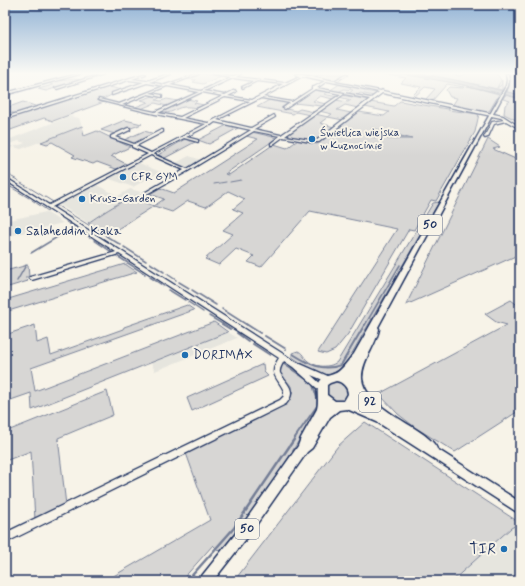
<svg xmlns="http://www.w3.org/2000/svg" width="525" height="586" font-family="Mynerve,sans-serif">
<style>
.built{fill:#e6e5de}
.green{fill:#d7d6d4;stroke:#798299}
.water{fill:#acb0b9;stroke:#727c95}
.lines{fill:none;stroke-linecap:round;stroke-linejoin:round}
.stream-far3{stroke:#727c95;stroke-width:1}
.stream-far2{stroke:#727c95;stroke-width:1.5}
.stream-far1{stroke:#727c95;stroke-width:2}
.stream{stroke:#727c95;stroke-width:2.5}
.minor-casing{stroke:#1b2f5e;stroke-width:2.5}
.major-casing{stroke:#1b2f5e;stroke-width:3}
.minor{fill:#f7f3e8;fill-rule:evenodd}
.major{fill:#f7f3e8;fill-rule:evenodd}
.poi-dot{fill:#1f6fb2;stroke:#f7f3e8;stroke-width:1.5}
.labels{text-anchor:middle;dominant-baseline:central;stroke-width:4;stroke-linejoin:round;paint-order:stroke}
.far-poi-label{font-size:11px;fill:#1b2f5e;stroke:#f7f3e8;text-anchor:start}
.shield{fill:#f7f3e8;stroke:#5d6a87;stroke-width:1}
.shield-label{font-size:12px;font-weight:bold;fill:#1b2f5e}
.poi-label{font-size:13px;fill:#1b2f5e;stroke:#f7f3e8;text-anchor:start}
.near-poi-label{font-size:16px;fill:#1b2f5e;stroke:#f7f3e8;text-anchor:end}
</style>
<rect width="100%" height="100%" fill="#f7f3e8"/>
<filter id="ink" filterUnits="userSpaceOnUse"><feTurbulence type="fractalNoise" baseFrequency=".025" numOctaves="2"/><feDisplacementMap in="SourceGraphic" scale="8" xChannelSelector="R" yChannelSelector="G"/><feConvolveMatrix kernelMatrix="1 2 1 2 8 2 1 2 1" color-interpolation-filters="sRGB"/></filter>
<g filter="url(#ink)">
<g class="built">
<polygon points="70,116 79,118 82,126 21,149 14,147 5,149 5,147 9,145 14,147 25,143 19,141 9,144 5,143 5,141"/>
<polygon points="189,156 201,160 189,167 185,167 176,163"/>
<polygon points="137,162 160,172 133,187 107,178"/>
<polygon points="95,184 118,196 130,189 141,192 139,194 141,195 130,198 88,223 57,203"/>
<polygon points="46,212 63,223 5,237 5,221"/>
<polygon points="228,332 237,338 155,371 151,363"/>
<polygon points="520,524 520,581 452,581 511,528"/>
</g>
<g class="green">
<polygon points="200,74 221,76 203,84 193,82 196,80 187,79"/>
<polygon points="299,74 346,74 334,80"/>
<path d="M 382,74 C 421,74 462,84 499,94 L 490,110 L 485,113 L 452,106 L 457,98 L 450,97 L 446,90 L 449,87 L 463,88 L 464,87 L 447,84 L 432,101 L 425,100 L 435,89 L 425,87 L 414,97 L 411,97 L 421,87 L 401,83 L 406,78 Z"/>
<polygon points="409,74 449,74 460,76 466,74 497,74 501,80 497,88 501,85 502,80 502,90 436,76 430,76 434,77"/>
<polygon points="510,74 513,74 514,77 516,77 520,88 517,94 507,92 510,81"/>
<path d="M 74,79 L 81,80 L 46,91 L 38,89 L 53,85 L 48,83 C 57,80 65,81 74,79 Z"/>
<polygon points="341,83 367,89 364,91 377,93 374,96 360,93 357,96 348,94 353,90 344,89 338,92 329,91"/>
<polygon points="106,86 122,90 101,100 96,100 104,102 53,121 44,118 5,132 6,127 5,127 5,118"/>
<polygon points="312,90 328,92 324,94 337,97 333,99 320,96 313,101 326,104 322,106 294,103"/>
<polygon points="342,95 368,100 358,108 345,105 337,110 351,113 343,120 328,117 320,123 334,127 316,141 286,135 315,114 328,117 332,114 319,111 336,100 348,102 351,100 339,97"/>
<polygon points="505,95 520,99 520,122 504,114 505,105 510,101 503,99"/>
<polygon points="153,96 161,97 156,100 161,101 167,99 178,101 167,106 155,103 141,109 133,108 148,102 141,100"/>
<path d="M 187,99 L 197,101 L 194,103 L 204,105 C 192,110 194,106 184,107 C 173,108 174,115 159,112 Z"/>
<polygon points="271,99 289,102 281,108 296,111 300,109 314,112 310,115 296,112 293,114 257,107"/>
<path d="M 400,101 L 447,109 L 450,106 L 451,106 L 448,110 L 479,114 L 475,132 L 436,201 L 431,200 L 414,230 L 409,229 L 348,334 L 335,350 L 326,354 L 318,352 L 397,229 L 310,211 L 261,267 L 248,262 L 254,256 L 236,249 L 219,265 L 205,259 L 233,234 L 223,230 L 243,213 L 233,209 L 245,199 L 228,191 L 206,207 L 188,201 L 172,212 L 154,206 L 108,235 L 88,223 C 100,215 133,191 146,196 L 140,201 L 154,206 L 164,199 L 150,194 L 160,188 L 174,193 L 258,139 L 246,136 L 252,132 L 277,138 L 225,174 L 229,175 L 274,144 L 287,148 L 298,140 L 317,144 L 359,112 L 384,116 L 389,112 L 365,107 L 370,102 L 394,106 Z"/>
<polygon points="23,102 38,107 16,114 5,110 5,105 9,107"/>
<polygon points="125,120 142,124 115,134 101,130"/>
<polygon points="227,125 238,128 209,144 198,140"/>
<polygon points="82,126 84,136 97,131 130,147 111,156 128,165 116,169 97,162 93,164 72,157 75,155 52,142 47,144 41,142"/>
<polygon points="144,131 155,134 134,144 124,140"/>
<polygon points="185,139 195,142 165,158 158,155"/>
<polygon points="488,139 500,147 493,149 520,161 520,254 406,305"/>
<path d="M 439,202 L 351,355 C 330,387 318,374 292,357 L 292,353 L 298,351 C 302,353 302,354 305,358 C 312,367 328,369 337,362 L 433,203 Z"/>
<polygon points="125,264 137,272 5,312 5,300"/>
<polygon points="28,265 29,277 26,277 26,279 28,281 5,288 5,271"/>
<polygon points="511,300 520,307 520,410 455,452 416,428 398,414 379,394 507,325 496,322 485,314"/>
<polygon points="187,305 194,310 31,368 35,391 214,322 228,332 32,410 31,393 5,402 5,335 35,325 37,343 48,339 51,355 123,329 124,327"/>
<polygon points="263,364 264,372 268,376 192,411 187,398"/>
<path d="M 282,364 L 286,364 L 297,371 L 310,380 L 316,387 L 318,409 L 273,483 L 220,552 L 213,545 L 181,581 L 105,581 L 210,520 L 186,453 L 289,401 C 299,385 284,382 278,371 Z"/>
<path d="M 336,381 L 346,385 L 349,392 C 344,407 334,404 326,394 L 327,384 Z"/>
<polygon points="107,391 113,415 58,438 66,505 35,520 31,451 5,461 5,432"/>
<polygon points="365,422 520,523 511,528 452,581 234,581 338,446"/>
</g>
<g class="water">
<polygon points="401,74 433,77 418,74 421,74 465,82 520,95 520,98 455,83"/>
<polygon points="372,128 412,139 390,139 373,137 370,133"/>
</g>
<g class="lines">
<g class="stream-far3">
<polyline points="5,172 11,176"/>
<polyline points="12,177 19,181"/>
<polyline points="230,182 241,180"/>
<polyline points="5,183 7,184"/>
<polyline points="21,183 28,187"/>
<polyline points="214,184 226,182"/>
<polyline points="9,186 29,198"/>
<polyline points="30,188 43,196"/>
<polyline points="45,197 53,202"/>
<polyline points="32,200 48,211"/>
<polyline points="56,205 108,237"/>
<polyline points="66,222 90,237"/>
<polyline points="57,237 73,227"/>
</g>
<g class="stream-far2">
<polyline points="88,236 90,237"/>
<polyline points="106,236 121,245"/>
<polyline points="94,240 113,253"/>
<polyline points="124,247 146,261"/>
<polyline points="31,253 59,236"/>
<polyline points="117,256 145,274"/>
<polyline points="150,263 164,272"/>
<polyline points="167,274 176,280"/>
<polyline points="150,277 164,286"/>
<polyline points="17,281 26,265"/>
<polyline points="179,282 189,288"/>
<polyline points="169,290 185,300"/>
<polyline points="192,290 216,305"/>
<polyline points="188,302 203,312"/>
<polyline points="222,309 247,325"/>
<polyline points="209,316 224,325"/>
<polyline points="365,325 400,265"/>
</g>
<g class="stream-far1">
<polyline points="222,324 230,329"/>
<polyline points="246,324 260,333"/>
<polyline points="237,333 248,341"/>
<polyline points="265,336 286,349"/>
<polyline points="253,344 270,355"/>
<path d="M 293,354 C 309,364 322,372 341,365 L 365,324"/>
<polyline points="284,364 309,381"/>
<polyline points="294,439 317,406 318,401 313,385"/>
</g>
<polyline class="stream" points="187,581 234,528 295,438"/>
<g class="minor-casing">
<g id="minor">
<polygon points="77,74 80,74 5,95 5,93"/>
<polygon points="101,74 104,74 57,89 55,88"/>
<path d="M 143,74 L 146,74 L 132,79 L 147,81 L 168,74 L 171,74 L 150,82 L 165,85 L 196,74 L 199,74 L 170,85 L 201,91 L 231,77 L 212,74 L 233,76 L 239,74 L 241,74 L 236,77 L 285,83 L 300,76 L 295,74 L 303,74 L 334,81 L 346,74 L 348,74 L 335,82 L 381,91 L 382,90 L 383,91 L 503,116 L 520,127 L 520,129 L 506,121 L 494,124 L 488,137 L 485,138 L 484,137 L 492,122 L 504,120 L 501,118 L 382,93 L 319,142 L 310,142 L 283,137 L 272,145 L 271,145 L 271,143 L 280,136 L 254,131 L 188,171 L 145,195 L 144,195 L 144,193 L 184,170 L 151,155 L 52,207 L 296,362 L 330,377 L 331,379 L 330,381 L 328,382 L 311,375 L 323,386 L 324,388 L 323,390 L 321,391 L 319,390 L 293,367 L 284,361 C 282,365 279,369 280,373 C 281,375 283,377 284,379 C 292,389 294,394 286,404 L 5,543 L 5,533 L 280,400 L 284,396 L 284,391 C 277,376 268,375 279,358 L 119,254 L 32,280 L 29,278 L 30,277 L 116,252 L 5,180 L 5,177 L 49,205 L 148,154 L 132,147 L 132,145 L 111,138 L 111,136 L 128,128 L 130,128 L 130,130 L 115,137 L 134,144 L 161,130 L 163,130 L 163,132 L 136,146 L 151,153 L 206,124 L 155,114 L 98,100 L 99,99 L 119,104 L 164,86 L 147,83 L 112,95 L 112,93 L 144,82 L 129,80 L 5,119 L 5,117 ZM 303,76 L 325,81 L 314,87 L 312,87 L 312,89 L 292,102 L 263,97 ZM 233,78 L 255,81 L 242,87 L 243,88 L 257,81 L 283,84 L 252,100 L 228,96 L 236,92 L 235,90 L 225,95 L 204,91 ZM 327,81 L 379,92 L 371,98 L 317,88 ZM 167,86 L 199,92 L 155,112 L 122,105 L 148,94 L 162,97 L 162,95 L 150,93 ZM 315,89 L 341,94 L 281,135 L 254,129 L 275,117 L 274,115 L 251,128 L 217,120 L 261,98 L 290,103 L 283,108 L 285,109 ZM 202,92 L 223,96 L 180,117 L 158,113 ZM 344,94 L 370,99 L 317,140 L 310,140 L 285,136 ZM 225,97 L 250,101 L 208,123 L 183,118 ZM 215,122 L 251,130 L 187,169 L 153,154 L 184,138 L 198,142 L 198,140 L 186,137 L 209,125 L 211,125 Z"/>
</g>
</g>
<g class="major-casing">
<path id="major" d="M 506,74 L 508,74 L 509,80 L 508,86 L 378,327 L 379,329 C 376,346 361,361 362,379 C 364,402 405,421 423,434 C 428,438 435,443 437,449 L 520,502 L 520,514 L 377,422 L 347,409 L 339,410 L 330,417 L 312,448 L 307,452 L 249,535 L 213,581 L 199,581 L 201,577 L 241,527 L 298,446 L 301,438 L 317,409 C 319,401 317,394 318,387 C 320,374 332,377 339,371 C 345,366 349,359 354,354 L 506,86 L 507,80 ZM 336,381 C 343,382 348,388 348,394 L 344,401 L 335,401 L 327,395 L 327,385 L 330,383 Z"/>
</g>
<use href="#minor" class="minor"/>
<use href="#major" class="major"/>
</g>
</g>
<linearGradient id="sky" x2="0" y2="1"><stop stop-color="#90b2d5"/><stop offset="0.47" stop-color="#fbfaf5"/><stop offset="1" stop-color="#fbfaf5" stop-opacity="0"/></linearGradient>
<rect width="525" height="156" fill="url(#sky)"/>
<g class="poi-dot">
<circle cx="312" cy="139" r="4"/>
<circle cx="123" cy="177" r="4"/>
<circle cx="82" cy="199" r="4"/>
<circle cx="18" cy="231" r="4"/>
<circle cx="185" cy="355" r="4"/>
<circle cx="504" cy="549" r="4"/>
</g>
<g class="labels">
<g class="far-poi-label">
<text x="320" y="133">Świetlica wiejska<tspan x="320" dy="13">w Kuznocinie</tspan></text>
<text x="131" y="177">CFR GYM</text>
<text x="90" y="199">Krusz-Garden</text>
</g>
<g class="shield">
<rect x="418" y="215" width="24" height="20" rx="3"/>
<rect x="359" y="392" width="22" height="20" rx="3"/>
<rect x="235" y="519" width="24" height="20" rx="3"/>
</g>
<g class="shield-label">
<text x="430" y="225">50</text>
<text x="370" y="402">92</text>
<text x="247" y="529">50</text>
</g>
<g class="poi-label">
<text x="26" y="231">Salaheddin Kaka</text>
<text x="193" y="355">DORIMAX</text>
</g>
<g class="near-poi-label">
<text x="496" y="549">TIR</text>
</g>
</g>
<rect width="525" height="586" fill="none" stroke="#f7f3e8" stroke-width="20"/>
<rect x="10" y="10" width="505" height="566" fill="none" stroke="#1b2f5e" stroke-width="1.5" filter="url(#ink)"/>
</svg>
